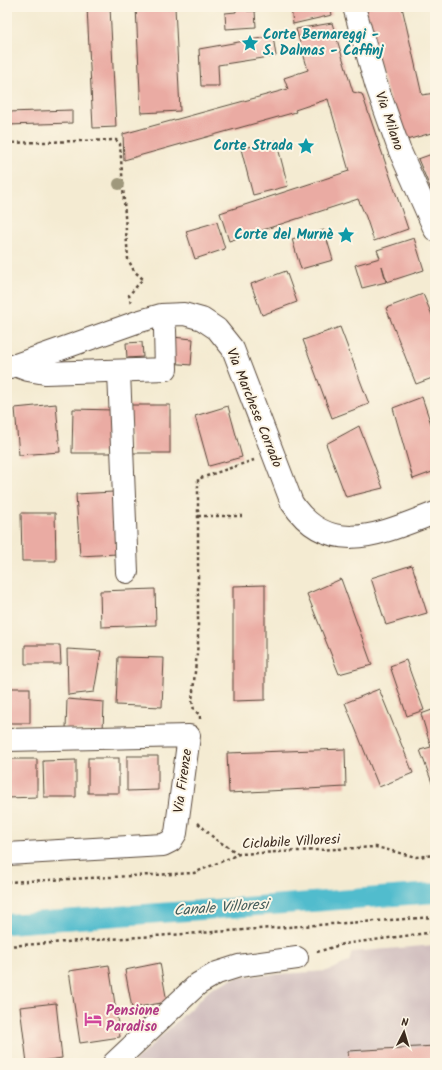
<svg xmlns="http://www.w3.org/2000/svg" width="442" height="1070" font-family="Kalam,sans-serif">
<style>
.industrial{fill:#d1bfbf}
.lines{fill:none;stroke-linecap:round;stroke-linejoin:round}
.canal{stroke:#51bccd;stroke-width:20}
.building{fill:#eaaba3}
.minor-casing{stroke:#574739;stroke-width:24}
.path{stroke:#574739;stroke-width:2.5;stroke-dasharray:3 3;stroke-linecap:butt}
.minor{stroke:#fff;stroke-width:22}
.tree{fill:#9f987c}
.labels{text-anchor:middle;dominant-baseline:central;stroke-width:4;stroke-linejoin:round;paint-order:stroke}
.culture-label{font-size:14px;font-weight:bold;fill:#0d838f;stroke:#fcf5e5;text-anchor:end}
.street-label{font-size:14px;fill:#3b2a1e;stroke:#fcf5e5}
.hotel-label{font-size:14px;font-weight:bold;fill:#b23c85;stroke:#fcf5e5;text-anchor:start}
.water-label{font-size:15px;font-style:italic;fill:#435d5b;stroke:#fcf5e5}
</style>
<rect width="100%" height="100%" fill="#fcf5e5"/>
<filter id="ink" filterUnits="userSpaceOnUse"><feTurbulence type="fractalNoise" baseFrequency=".025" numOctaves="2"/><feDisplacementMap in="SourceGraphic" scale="8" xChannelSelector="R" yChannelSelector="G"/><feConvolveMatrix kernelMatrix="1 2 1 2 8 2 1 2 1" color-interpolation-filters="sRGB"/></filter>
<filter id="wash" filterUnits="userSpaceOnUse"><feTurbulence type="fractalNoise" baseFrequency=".012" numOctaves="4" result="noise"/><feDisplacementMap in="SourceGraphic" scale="16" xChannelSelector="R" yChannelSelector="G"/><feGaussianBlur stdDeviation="0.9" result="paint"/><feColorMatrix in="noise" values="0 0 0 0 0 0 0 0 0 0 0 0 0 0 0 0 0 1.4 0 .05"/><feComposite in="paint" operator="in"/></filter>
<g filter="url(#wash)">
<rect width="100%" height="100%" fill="#f4ebd2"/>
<polygon class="industrial" points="435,945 435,1063 133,1063 212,988 237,977 327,971 349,962 352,952"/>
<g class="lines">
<polyline class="canal" points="7,924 435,893"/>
</g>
<g id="blocks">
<g class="building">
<polygon points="87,7 110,7 116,127 93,128"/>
<polygon points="136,7 175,7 180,111 141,113"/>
<polygon points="236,7 247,7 247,11 255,11 256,27 226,29 225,13 236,12"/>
<polygon points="291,7 330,7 332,15 293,24"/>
<polygon points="360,7 402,7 422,95 435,93 435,132 403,141"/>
<polygon points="332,23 353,92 362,94 408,229 374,241 366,217 358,199 229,241 220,213 349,171 328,99 295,110 296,112 124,160 123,134 288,89 284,78 308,70 296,29"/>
<polygon points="273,36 276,56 218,65 219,86 201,86 199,49"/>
<polygon points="72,110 72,123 7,125 7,112"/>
<polygon points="276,140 288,186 253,195 241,149"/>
<polygon points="435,153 435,199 418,159"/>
<polygon points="217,222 225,249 195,259 186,231"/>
<polygon points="324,230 333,260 301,269 292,239"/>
<polygon points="414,238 424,270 387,282 382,266 386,282 362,288 355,265 380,258 377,250"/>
<polygon points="286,271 297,302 262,315 251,284"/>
<polygon points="423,294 435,322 435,377 416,384 386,308"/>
<polygon points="340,327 369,404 332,418 303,340"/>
<polygon points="172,337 193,339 191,365 170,363"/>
<polygon points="142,342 143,357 127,358 126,343"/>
<polygon points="422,397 435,436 435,471 413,479 393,408"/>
<polygon points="56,404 60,452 19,455 15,408"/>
<rect x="130" y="405" width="40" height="48"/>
<polygon points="228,406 242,457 209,466 195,416"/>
<polygon points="73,409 113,410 112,453 72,453"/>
<polygon points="359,426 383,488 346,497 326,444"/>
<polygon points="113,492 117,554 80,556 76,494"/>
<polygon points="21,513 55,513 56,561 22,561"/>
<polygon points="412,565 427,613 386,625 371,578"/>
<polygon points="341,579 372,665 339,674 307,594"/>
<polygon points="265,585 265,700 233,701 233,586"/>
<polygon points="155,589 156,625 101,627 100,591"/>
<polygon points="25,645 60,645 61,664 25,664"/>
<polygon points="67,649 101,651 94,692 68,695"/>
<polygon points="118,657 164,658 162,707 116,705"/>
<polygon points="406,660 424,710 407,716 390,666"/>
<rect x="7" y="688" width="23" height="35"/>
<polygon points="379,689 413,773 379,787 345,703"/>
<polygon points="67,699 104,702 103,731 66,729"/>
<polygon points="435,709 435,791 420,750 431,747 421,714"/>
<polygon points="345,749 346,787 229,793 227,753"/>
<polygon points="127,756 158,756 158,790 127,791"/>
<rect x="88" y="758" width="31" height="35"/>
<polygon points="7,759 37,759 37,797 7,798"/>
<polygon points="76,760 76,797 44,797 43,761"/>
<polygon points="160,963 167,1002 132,1008 125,970"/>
<polygon points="109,965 120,1037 80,1043 69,971"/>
<polygon points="56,1003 62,1058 27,1063 20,1007"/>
<polygon points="435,1046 435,1063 349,1063 348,1051"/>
</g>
</g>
</g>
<g filter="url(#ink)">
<use href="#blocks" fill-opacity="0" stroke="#574739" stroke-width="1"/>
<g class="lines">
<g class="minor-casing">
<g id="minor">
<polyline points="354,7 376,84 399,149 435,230"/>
<polyline points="15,365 28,370 45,373 166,369 165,330"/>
<path d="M 7,368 L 137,322 L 161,315 L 184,314 L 202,319 L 217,329 L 233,349 L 292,503 C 330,560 384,532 435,513"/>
<polyline points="119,372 127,572"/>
<polyline points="7,740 189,736 176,833 171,841 163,845 7,854"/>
<polyline points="114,1063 198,984 217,973 239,966 297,958"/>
</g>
</g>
<g class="path">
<polyline points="7,143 116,140 120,144 128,259 134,271 143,279 129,295 131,304"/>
<polyline points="198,516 242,516"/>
<polyline points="200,719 200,715 194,710 192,701 198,643 198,479 254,460"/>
<polyline points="198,823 215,839 239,854"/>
<polyline points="7,882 194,873 239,854 376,847 416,857 435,855"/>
<polyline points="7,946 435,917"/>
<polyline points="317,952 343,944 435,932"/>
</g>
<use href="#minor" class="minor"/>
</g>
<circle class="tree" cx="119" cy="184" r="6"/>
</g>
<defs>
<g id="sight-bare" transform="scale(1.38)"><path d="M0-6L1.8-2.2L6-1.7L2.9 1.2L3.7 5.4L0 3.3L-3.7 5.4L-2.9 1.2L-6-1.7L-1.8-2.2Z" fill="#0f9aa8" stroke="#fcf5e5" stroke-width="2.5" paint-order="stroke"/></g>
<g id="hotel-bare" transform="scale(1.38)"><path d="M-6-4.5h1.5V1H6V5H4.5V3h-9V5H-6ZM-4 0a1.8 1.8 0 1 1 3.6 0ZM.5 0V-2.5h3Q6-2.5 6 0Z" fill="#d1479c" stroke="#fcf5e5" stroke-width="2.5" paint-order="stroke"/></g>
</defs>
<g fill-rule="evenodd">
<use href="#sight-bare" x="250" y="43"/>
<use href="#sight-bare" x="306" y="146"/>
<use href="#sight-bare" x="346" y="235"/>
<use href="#hotel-bare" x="93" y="1019"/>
</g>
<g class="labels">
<g class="culture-label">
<text x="263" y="35" text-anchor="start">Corte Bernareggi -<tspan x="263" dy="16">S. Dalmas - Caffinj</tspan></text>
<text x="293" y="146">Corte Strada</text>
<text x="333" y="235">Corte del Murnè</text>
</g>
<g class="street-label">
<text transform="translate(389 121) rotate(71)">Via Milano</text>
<text transform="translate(254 408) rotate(68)">Via Marchese Corrado</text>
<text transform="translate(183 781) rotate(-82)">Via Firenze</text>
<text transform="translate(291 842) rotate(-3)">Ciclabile Villoresi</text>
</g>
<g class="hotel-label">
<text x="106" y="1011">Pensione<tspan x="106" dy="16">Paradiso</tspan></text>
</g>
<g class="water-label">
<text transform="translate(221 908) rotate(-4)">Canale Villoresi</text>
</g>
</g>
<rect width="442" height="1070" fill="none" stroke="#fcf5e5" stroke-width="24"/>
<g transform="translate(404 1032) rotate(5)" stroke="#fcf5e5" stroke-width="3" paint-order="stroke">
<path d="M0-3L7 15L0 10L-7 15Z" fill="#3b2a1e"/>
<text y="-6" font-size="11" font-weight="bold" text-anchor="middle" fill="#3b2a1e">N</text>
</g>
</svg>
